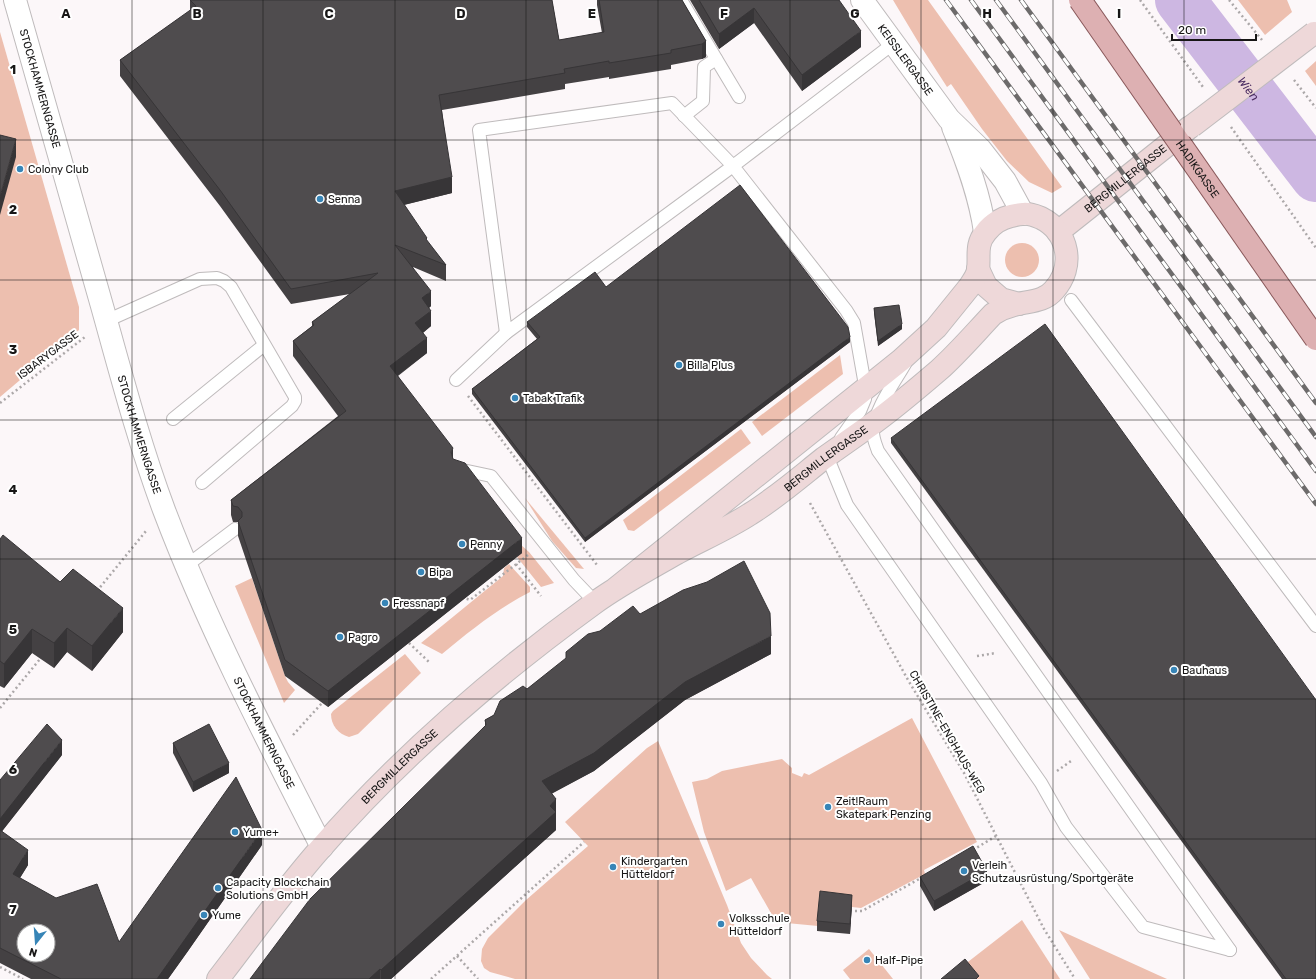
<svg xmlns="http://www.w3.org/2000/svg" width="1316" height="979" font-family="Rubik,sans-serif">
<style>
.green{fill:#edbfaf}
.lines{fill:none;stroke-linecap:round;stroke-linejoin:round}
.river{stroke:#cdb7e2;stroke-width:50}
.service-casing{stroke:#bfbbbc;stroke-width:14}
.minor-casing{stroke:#bfbbbc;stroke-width:24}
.tertiary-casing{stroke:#bfbbbc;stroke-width:24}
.secondary-casing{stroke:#bfbbbc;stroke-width:24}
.path{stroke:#aca8a9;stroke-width:2.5;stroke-dasharray:2 3;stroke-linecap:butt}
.service{stroke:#fff;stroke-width:12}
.minor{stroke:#fff;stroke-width:22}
.tertiary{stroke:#fff;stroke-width:22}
.secondary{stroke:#eed8d9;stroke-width:22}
.rail-casing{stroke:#6d6b6b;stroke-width:4.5}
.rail{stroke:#fff;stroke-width:3;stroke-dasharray:9;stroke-linecap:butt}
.secondary-bridge-casing{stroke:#bfbbbc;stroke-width:24;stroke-linecap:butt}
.primary-bridge-casing{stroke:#89585a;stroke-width:24;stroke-linecap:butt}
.secondary-bridge{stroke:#eed8d9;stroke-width:22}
.primary-bridge{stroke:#ddb0b2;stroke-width:22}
.wall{fill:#444143}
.shaded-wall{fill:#373537}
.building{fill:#4f4c4e;stroke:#373537;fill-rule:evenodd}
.grid{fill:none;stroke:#171616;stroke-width:1;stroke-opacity:0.55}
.poi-dot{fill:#3785b7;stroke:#fff;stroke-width:1.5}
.labels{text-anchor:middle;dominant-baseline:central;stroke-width:4;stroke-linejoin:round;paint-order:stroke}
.street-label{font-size:11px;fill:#171616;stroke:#fff}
.poi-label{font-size:11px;fill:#171616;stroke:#fff;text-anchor:start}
.water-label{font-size:12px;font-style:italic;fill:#4b2d62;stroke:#fff}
.grid-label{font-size:13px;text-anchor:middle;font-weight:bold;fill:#171616;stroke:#fff;stroke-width:4;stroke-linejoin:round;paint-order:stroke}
</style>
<rect width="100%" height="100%" fill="#fcf7f9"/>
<g class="green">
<polygon points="893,0 928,0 1062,187 1052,193 1029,182 1007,161 982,129 951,84 947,87 920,45"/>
<polygon points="1238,0 1287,0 1292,12 1265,35"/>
<polygon points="0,32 79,307 79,330 0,397"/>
<polygon points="1316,61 1316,86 1305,71"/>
<circle cx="1022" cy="260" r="17"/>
<polygon points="840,355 843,374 762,436 752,422"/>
<polygon points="741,429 751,443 634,531 628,530 623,520"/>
<polygon points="525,498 584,569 576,568 552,541"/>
<polygon points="504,530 529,552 554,583 541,587 517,557 521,553"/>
<path d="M 509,564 L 530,587 L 530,592 C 497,609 470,631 442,654 L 421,643 L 503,576 L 504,568 Z"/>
<polygon points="252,578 285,676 288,682 295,690 284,703 235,586"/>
<path d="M 405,654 L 421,673 L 358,734 L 349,737 C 338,734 331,725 331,714 L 333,711 Z"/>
<polygon points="912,718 977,842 924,870 925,874 861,908 852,907 852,904 818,926 776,922 751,878 726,891 704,832 692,782 707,779 722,771 782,759 792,768 792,773 802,777 804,773 809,775"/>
<polygon points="658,741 727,905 741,943 751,958 767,975 772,979 515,979 490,972 484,968 481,961 482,949 488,938 526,900 588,846 565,822 647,748"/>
<polygon points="1022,920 1060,979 946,979"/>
<polygon points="1059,930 1158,975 1167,979 1090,979"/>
<polygon points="869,949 893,979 850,979 843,970"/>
</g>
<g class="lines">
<path class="river" id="s1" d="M 1180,0 L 1316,177"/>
<g class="service-casing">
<g id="service">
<polyline points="681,0 739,97"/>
<polygon points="672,103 733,166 506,333 479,130"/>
<polyline points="684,116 703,101 704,67 716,59"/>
<polyline points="1071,300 1316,626"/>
<polyline points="106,321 200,279 217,278 224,281 231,287 295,397 295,401 292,406 202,483"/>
<path d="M 905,364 C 894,383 874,410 873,432 C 873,439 876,445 878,451 L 1230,950"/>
<polyline points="456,380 506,333"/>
<polyline points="173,419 264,345"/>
<polyline points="841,438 860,411 865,399 866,391 854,323 846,310 733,166 894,43"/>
<polyline points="830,453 827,456 847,505 1041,783 1066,827 1143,927 1230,950"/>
<polyline points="458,469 491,476 574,580 595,602"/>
<polyline points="186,566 235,529"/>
</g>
</g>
<g class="minor-casing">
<g id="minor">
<path id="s2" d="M 15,0 C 44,102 73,204 102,306 C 121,374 139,443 164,510 C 208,626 265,736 322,847"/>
</g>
</g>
<g class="tertiary-casing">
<g id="tertiary">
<path id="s3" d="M 862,0 L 949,119 L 980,149 L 1005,181 L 1023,214"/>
<path d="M 953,127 C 967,161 980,196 985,232"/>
</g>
</g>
<g class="secondary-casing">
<g id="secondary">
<path id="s4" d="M 1058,232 L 1190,127"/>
<polyline points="978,269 986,286 1001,299 1019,304"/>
<path id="s5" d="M 218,979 C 252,935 284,890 320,849 C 401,756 494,676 593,604 C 619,585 649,569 677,553 C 701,540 727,529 750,514 C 776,498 800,477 824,458 C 841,446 858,434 875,422 C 897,406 918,388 939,370 C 958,353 975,333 993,314 C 1001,309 1009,306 1018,304 C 1031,301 1045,301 1054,290 C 1075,267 1069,232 1041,218 C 1036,216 1029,213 1023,214 C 1019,214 1015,215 1011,216 C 1002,218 992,224 986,232 C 975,245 980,256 978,270 C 977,276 973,281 970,286 L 936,328 L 901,360 L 615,589"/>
</g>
</g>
<g class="path">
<polyline points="1140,0 1203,87"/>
<polyline points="1229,0 1262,40"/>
<polyline points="1294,80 1316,108"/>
<polyline points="1231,127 1316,248"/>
<polyline points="468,396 597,565"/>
<polyline points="0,403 85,337"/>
<polyline points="810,503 908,680 964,773 1044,929 1075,979"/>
<polyline points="516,564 541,596"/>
<polyline points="97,591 146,531"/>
<polyline points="462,597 470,600 528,555"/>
<polyline points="409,643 429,662"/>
<polyline points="977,656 996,653"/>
<polyline points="0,708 40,659"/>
<polyline points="293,735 322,703"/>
<polyline points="1057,771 1071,761"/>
<polyline points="973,850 996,836"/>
<polyline points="855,911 862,911 921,878"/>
<polyline points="457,956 478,979"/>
<polyline points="0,967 23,979"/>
<polyline points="431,979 584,842"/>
</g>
<use href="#service" class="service"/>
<use href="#minor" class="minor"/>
<use href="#tertiary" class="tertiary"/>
<use href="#secondary" class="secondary"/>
<g class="rail-casing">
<g id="rail">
<polyline points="946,0 1316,504"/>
<polyline points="971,0 1316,471"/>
<polyline points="996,0 1316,437"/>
<polyline points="1021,0 1316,403"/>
</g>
</g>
<use href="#rail" class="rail"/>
<g class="secondary-bridge-casing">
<polyline id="secondary-bridge" points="1192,126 1314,33"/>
</g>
<g class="primary-bridge-casing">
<g id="primary-bridge">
<path id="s6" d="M 1080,0 L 1316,339"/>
</g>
</g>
<use href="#secondary-bridge" class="secondary-bridge"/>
<use href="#primary-bridge" class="primary-bridge"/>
</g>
<g class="wall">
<polygon points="190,0 552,0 559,40 602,33 597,5 597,0 682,0 706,41 706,57 702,59 671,65 671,69 609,79 609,77 565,84 565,89 442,110 452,193 404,205 427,241 446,265 446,281 413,267 431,306 429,308 431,326 423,333 427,353 398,376 453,459 522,553 328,707 285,676 238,536 238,522 233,522 231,515 231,500 338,416 293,356 293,341 312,326 312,322 350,294 291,304 220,206 120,76 120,60 190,11"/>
<polygon points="690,0 839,0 861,47 802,91 754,23 719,49"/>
<polygon points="606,287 850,342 585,542 472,394 472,389 537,339 527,327 527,322"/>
<polygon points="874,308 902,329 878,346 874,313"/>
<polygon points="891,438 1316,979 1282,979 891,443"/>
<polygon points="0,539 60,582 123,632 92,671 67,652 54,668 32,653 4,688 0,686"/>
<polygon points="640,614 771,654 685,700 594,771 552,793 556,817 556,830 391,979 250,979 485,726 485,720 494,715 566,659 566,652 600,631"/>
<polygon points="173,743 229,773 193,792 173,753"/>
<polygon points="62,755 2,831 28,865 20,878 119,942 262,845 188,951 168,979 31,979 0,963 0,780"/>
<polygon points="920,877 987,881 934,911 920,886"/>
<polygon points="852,904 850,934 817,931 817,921"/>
</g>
<g class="shaded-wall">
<polygon points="754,8 754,23 719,49 719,34"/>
<polygon points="861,31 861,47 802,91 802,75"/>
<polygon points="706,41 706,57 702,59 702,44"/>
<polygon points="16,139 16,157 0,215 0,197"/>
<polygon points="452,177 452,193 395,207 395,191"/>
<polygon points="431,291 431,306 422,314 422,298"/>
<polygon points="431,311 431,326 415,339 415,323"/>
<polygon points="902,324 902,329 878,346 878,341"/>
<polygon points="850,337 850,342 585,542 585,538"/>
<polygon points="427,338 427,353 390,381 390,366"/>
<polygon points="453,448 453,463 451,452"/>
<polygon points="522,538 522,553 328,707 328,691"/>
<polygon points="123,608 123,632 92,671 92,646"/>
<polygon points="67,628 67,652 54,668 54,643"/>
<polygon points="32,629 32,653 4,688 4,664"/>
<polygon points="771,636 771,654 685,700 594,771 542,799 542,781 685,682"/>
<polygon points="62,740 62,755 0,834 0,819"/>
<polygon points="229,763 229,773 193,792 193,782"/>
<polygon points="556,799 556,830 391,979 381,979 381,970 550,806"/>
<polygon points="262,830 262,845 188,951 168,979 157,979"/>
<polygon points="28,850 28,865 13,889 13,874"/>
<polygon points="987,871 987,881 934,911 934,901"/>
<polygon points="852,895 852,904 850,934 850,924"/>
<polygon points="380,969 380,979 369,979"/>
</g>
<g class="building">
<polygon points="190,0 552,0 559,40 604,32 599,0 682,0 706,41 702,44 671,50 671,53 609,63 609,61 564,69 565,73 439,95 452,177 395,191 427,238 426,239 446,265 395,245 431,291 422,298 431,311 415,323 427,338 390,366 453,448 451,452 453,459 465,463 522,538 328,691 285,660 238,521 242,517 242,512 238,507 233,506 231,500 346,411 293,341 314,325 312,322 378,273 291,289 220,190 120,60 196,6"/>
<polygon points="699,0 839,0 861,31 802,75 754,8 719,34"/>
<polygon points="0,135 16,139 0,197"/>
<polygon points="740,185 848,327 850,337 585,538 472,389 540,337 527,322 595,272 606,287"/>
<polygon points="899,305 902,324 878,341 874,308"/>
<polygon points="1045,324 1316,700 1316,979 1286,979 891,438"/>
<polygon points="3,535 60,582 73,569 123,608 92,646 67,628 54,643 32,629 4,664 0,661 0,539"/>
<polygon points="744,561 770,613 771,636 685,682 594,753 542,781 556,799 550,806 556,812 381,970 380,969 369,979 250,979 310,899 486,725 485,720 494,715 500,701 523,686 527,689 566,658 566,652 588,634 600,631 633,606 640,614 683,590 707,582"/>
<polygon points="47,724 62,740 0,819 0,780"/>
<polygon points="209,724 229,763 193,782 173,743"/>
<path d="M 236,777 L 262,830 L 188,935 L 157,979 L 61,979 L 0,948 L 0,830 L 28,850 L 13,874 L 56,898 L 97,884 L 119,942 ZM 24,931 L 48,931 L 48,955 L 24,955 Z"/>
<polygon points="973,846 987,871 934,901 920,877"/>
<polygon points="820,891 852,895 850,924 817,921"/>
<polygon points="965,959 979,976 976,979 941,979"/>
</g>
<path class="grid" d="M 132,0 L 132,979M 263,0 L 263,979M 395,0 L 395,979M 526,0 L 526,979M 658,0 L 658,979M 790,0 L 790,979M 921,0 L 921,979M 1053,0 L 1053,979M 1184,0 L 1184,979M 0,140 L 1316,140M 0,280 L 1316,280M 0,420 L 1316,420M 0,559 L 1316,559M 0,699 L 1316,699M 0,839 L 1316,839"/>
<g class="poi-dot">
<circle cx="20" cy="169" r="4"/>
<circle cx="320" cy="199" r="4"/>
<circle cx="679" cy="365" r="4"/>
<circle cx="515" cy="398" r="4"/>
<circle cx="462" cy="544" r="4"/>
<circle cx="421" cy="572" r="4"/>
<circle cx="385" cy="603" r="4"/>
<circle cx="340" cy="637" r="4"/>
<circle cx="1174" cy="670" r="4"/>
<circle cx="828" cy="807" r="4"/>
<circle cx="235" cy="832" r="4"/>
<circle cx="613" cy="867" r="4"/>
<circle cx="964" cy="871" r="4"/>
<circle cx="218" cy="888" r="4"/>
<circle cx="204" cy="915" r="4"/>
<circle cx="721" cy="924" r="4"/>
<circle cx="867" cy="960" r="4"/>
</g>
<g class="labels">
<g class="street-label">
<text stroke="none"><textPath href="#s3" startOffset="74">KEISSLERGASSE</textPath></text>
<text stroke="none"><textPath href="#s2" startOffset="92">STOCKHAMMERNGASSE</textPath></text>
<text stroke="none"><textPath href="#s6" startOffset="206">HADIKGASSE</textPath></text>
<text stroke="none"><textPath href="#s4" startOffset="86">BERGMILLERGASSE</textPath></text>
<text transform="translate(48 355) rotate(-37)">ISBARYGASSE</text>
<text stroke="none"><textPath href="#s2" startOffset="452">STOCKHAMMERNGASSE</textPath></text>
<text stroke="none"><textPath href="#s5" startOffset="808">BERGMILLERGASSE</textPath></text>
<text transform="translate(947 732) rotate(60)">CHRISTINE-ENGHAUS-WEG</text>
<text stroke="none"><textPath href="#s2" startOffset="776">STOCKHAMMERNGASSE</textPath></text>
<text stroke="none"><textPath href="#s5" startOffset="280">BERGMILLERGASSE</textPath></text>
</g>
<g class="poi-label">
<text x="28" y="169">Colony Club</text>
<text x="328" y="199">Senna</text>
<text x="687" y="365">Billa Plus</text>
<text x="523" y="398">Tabak Trafik</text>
<text x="470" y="544">Penny</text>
<text x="429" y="572">Bipa</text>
<text x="393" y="603">Fressnapf</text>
<text x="348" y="637">Pagro</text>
<text x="1182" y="670">Bauhaus</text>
<text x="836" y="801">Zeit!Raum<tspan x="836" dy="13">Skatepark Penzing</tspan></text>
<text x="243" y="832">Yume+</text>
<text x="621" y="861">Kindergarten<tspan x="621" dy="13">Hütteldorf</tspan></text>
<text x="972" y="865">Verleih<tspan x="972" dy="13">Schutzausrüstung/Sportgeräte</tspan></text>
<text x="226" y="882">Capacity Blockchain<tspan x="226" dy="13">Solutions GmbH</tspan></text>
<text x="212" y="915">Yume</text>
<text x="729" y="918">Volksschule<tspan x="729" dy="13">Hütteldorf</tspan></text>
<text x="875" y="960">Half-Pipe</text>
</g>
<g class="water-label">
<text stroke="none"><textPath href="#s1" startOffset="112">Wien</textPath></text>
</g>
</g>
<g class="grid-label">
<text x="66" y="18">A</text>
<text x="197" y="18">B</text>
<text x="329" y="18">C</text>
<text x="461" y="18">D</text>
<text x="592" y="18">E</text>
<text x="724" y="18">F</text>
<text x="855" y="18">G</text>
<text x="987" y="18">H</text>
<text x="1119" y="18">I</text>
<text x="13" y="74">1</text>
<text x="13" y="214">2</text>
<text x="13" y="354">3</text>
<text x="13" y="494">4</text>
<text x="13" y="634">5</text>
<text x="13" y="774">6</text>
<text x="13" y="914">7</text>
</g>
<g transform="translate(36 943) rotate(197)"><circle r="19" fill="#ffffff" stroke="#a2a2a2"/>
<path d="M0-3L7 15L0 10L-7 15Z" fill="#3785b7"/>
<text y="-6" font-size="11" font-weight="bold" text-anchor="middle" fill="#171616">N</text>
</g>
<path d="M1172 34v6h84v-6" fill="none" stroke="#171616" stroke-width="2"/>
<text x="1178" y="34" font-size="12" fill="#171616" stroke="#ffffff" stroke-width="3" paint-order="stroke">20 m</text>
</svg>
